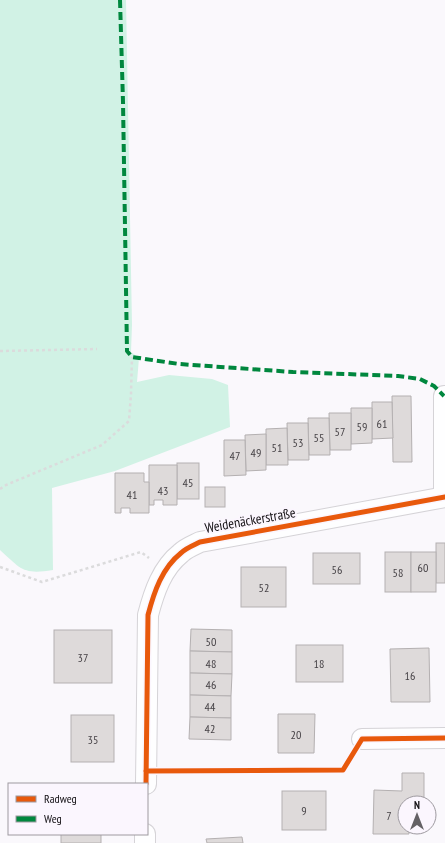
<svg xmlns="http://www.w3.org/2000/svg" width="445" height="843" font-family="'PT Sans Narrow',sans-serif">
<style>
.green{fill:#d1f2e5}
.building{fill:#dedada;stroke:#b4b0b1}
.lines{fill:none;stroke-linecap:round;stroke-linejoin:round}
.street-casing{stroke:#d5d3d7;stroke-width:22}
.path{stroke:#dbdbdc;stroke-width:2.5;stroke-dasharray:3 3;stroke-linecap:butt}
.street{stroke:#fefeff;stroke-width:20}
.quiet{stroke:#00873e;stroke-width:4;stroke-dasharray:8 4;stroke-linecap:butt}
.cycleway-casing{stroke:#fbf6fe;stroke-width:8}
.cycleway{stroke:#e8590c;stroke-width:5}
.labels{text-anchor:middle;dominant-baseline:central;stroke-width:4;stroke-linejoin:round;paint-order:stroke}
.number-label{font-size:12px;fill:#464246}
.street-label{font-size:14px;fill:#131014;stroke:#fbf6fe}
</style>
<rect width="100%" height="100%" fill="#faf8fc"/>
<path class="green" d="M 0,0 L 126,0 L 132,325 L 131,352 L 139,358 L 137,382 L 169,375 L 212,379 L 228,385 L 230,427 L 115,471 L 52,488 L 53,570 C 23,575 21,569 0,550 Z"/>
<g class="building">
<polygon points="392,396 411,396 412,462 393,462"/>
<polygon points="372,402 392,402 393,438 372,439"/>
<polygon points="351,408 372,408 372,443 351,444"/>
<polygon points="329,413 351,413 351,450 330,450"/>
<polygon points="308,418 329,418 330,455 309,455"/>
<polygon points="287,423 308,423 309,460 288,460"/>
<polygon points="287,428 288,465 266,465 266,429"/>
<polygon points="266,434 266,470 246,471 245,435"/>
<polygon points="224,440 245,440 246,475 224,476"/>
<rect x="177" y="463" width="22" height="36"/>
<polygon points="149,465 177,465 177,505 163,505 163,500 154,500 154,505 149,505"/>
<polygon points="115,473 144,473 144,482 149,482 149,513 130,513 130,508 121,508 121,513 115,513"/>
<rect x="205" y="487" width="20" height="20"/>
<rect x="436" y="543" width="9" height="40"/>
<rect x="385" y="552" width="26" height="40"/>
<rect x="411" y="552" width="25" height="40"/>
<rect x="313" y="553" width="47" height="31"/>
<rect x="241" y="567" width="45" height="40"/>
<polygon points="191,629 232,630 232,652 190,651"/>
<rect x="54" y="630" width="58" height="53"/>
<rect x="296" y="645" width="47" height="37"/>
<polygon points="429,648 430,702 391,702 390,649"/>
<polygon points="190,651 232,652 232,674 190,673"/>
<polygon points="190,673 232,674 231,696 190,695"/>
<polygon points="190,695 231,696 231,718 190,717"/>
<polygon points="278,714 315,714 314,753 278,753"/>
<rect x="71" y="715" width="43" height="47"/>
<polygon points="190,717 231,718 231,740 189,739"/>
<polygon points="402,773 424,773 424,803 405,803 405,827 409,827 409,834 373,834 374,790 402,791"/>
<rect x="282" y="791" width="44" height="39"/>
<rect x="61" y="834" width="40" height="9"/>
<polygon points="242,837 243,843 207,843 206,839"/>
</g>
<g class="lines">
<g class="street-casing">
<g id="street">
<polyline points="444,396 444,497"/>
<polyline points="362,739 445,738"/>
<path d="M 146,784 L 148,615 C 154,592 162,568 181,553 C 186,548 194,545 200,542 L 445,497"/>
<polyline points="145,843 145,834"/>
</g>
</g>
<g class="path">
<polyline points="0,351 97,349"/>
<polyline points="0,489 6,485 102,445 129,421 131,394 132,357"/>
<polyline points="0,567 42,582 141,552 149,558"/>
</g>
<use href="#street" class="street"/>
<polyline class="quiet" points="120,0 123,102 127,351 132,357 179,364 293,372 398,376 420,379 434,386 444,396"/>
<g class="cycleway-casing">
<g id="cycleway">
<polyline points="146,771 343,770 362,739 445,738"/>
<path d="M 146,784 L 148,615 C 154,592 162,568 181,553 C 186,548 194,545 200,542 L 445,497"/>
</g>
</g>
<use href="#cycleway" class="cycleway"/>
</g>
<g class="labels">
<g class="number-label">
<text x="382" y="423">61</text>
<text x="362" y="426">59</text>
<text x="340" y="431">57</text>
<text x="319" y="437">55</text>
<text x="298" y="442">53</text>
<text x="277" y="447">51</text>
<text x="256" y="452">49</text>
<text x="235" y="455">47</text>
<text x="188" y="482">45</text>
<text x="163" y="490">43</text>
<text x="132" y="494">41</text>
<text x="423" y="567">60</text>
<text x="337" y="569">56</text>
<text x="398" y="572">58</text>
<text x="264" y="587">52</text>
<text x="211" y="641">50</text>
<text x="83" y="657">37</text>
<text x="211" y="663">48</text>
<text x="319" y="663">18</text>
<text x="410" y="675">16</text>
<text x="211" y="684">46</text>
<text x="210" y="706">44</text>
<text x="210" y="728">42</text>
<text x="296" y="734">20</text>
<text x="93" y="739">35</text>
<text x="304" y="810">9</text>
<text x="389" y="815">7</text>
</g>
<g class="street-label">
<text transform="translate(250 520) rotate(-10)">Weidenäckerstraße</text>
</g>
</g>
<rect x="8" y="783" width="140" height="52" fill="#fbf6fe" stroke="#9e9aa0"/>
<rect x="16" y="796" width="20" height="6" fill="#e8590c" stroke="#9e9aa0"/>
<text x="44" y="803" font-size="12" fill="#131014">Radweg</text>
<rect x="16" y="816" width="20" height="6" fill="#00873e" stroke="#9e9aa0"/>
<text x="44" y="823" font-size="12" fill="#131014">Weg</text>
<g transform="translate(417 815)"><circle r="19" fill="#fbf6fe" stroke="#9e9aa0"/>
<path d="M0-3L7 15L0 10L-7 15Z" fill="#646165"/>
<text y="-6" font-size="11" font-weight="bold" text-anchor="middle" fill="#131014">N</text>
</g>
</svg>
